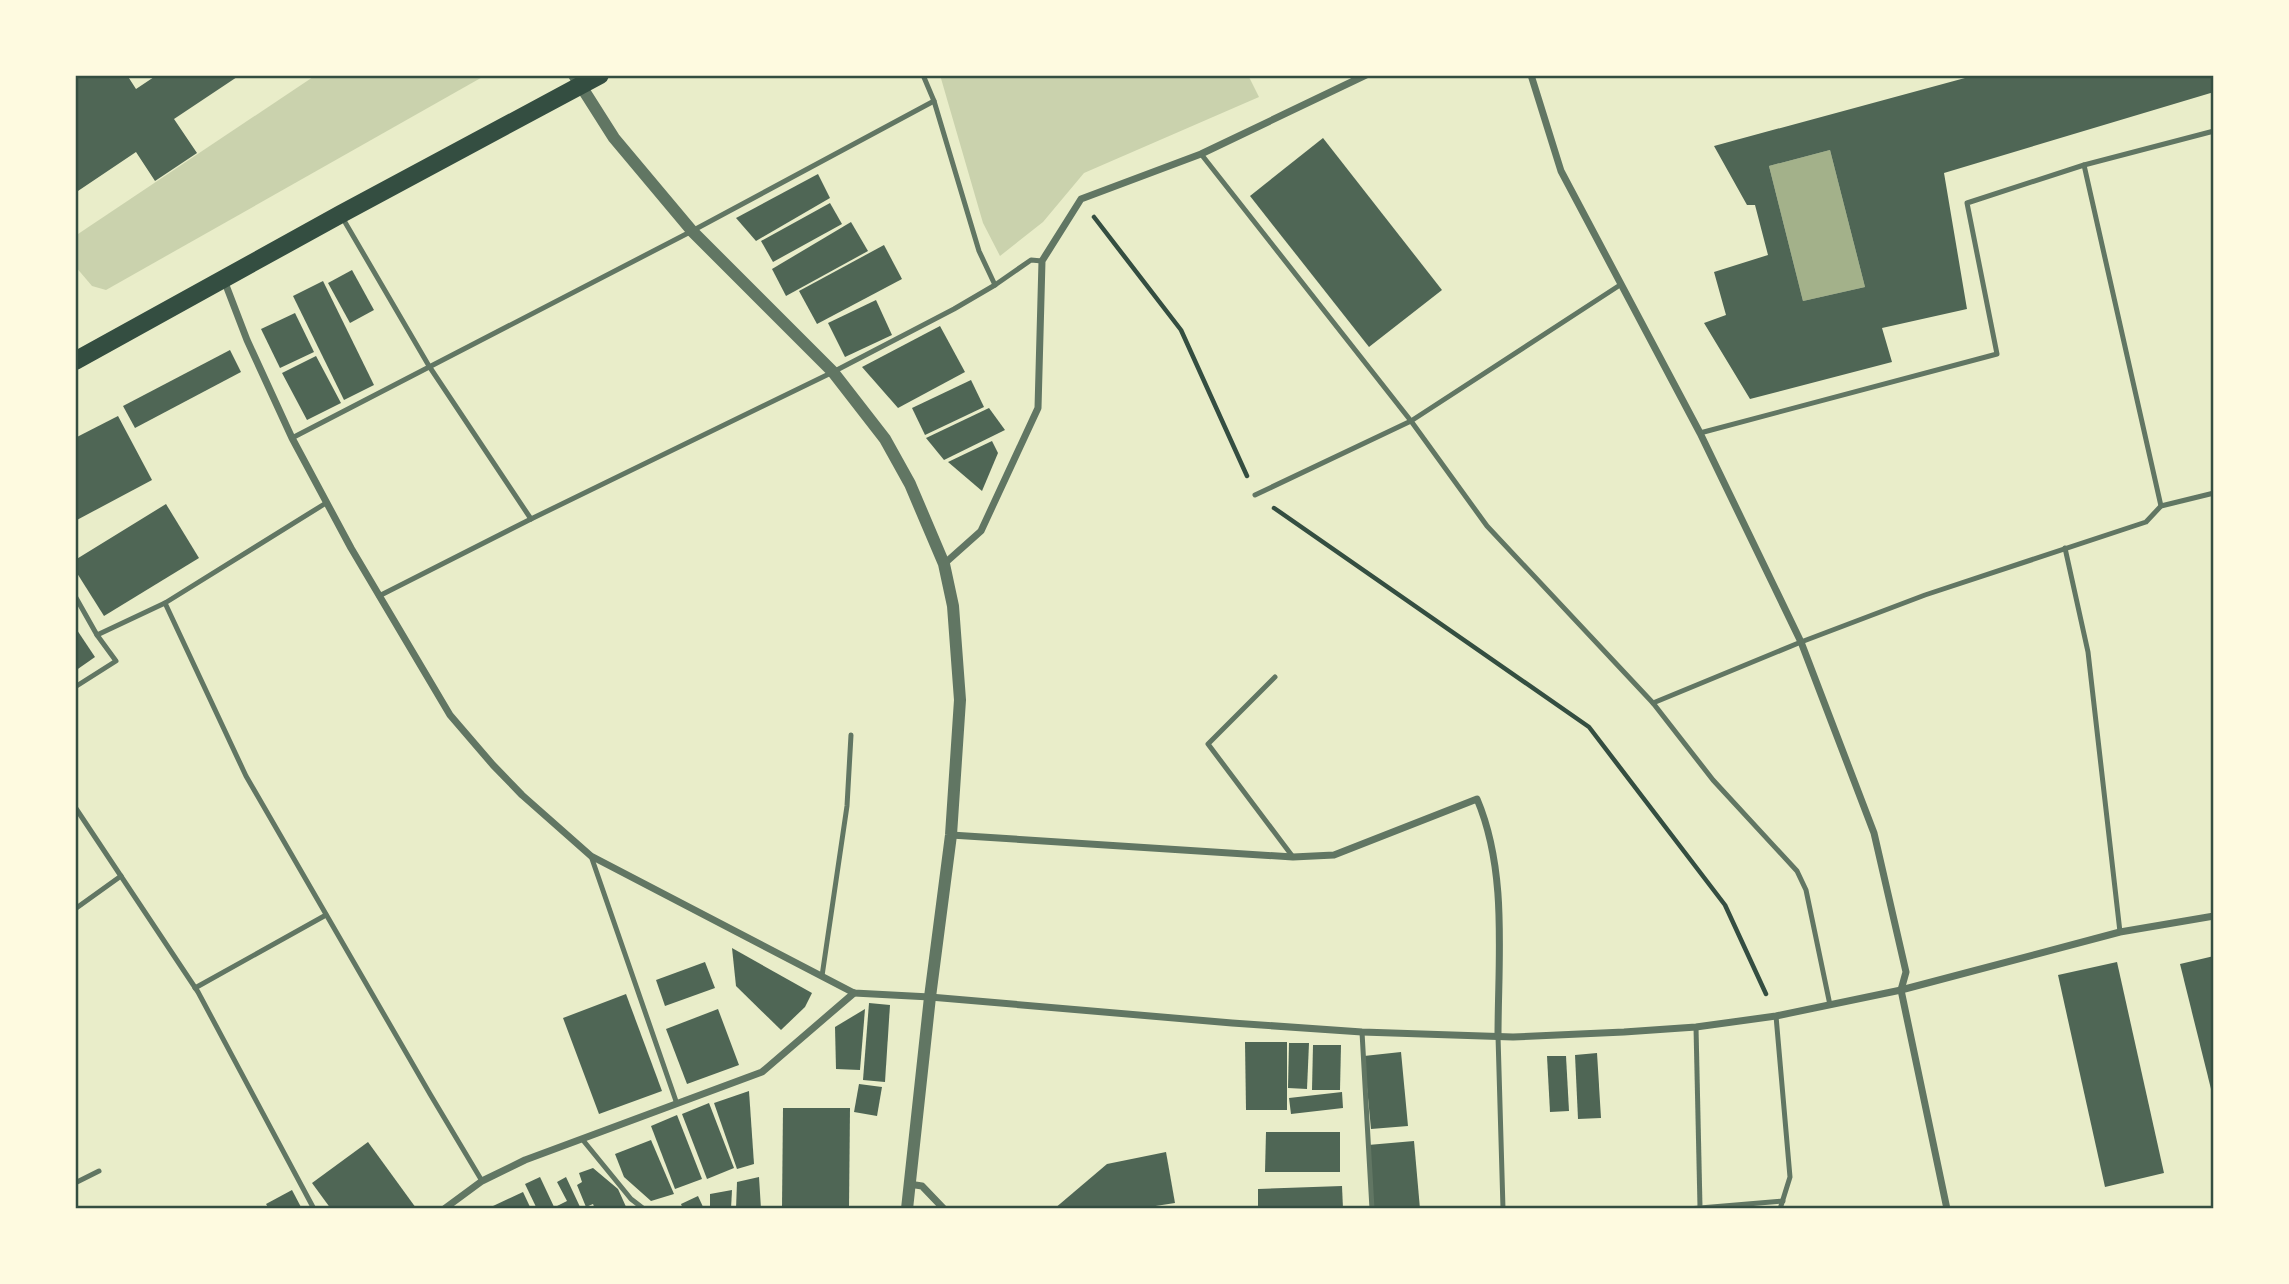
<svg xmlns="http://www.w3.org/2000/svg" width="2289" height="1284" font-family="'IBM Plex Sans',sans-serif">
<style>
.green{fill:#cad2ad}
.water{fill:#a3b18a}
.building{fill:#4f6655;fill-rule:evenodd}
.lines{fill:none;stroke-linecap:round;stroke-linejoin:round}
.path{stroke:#344e41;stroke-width:4.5}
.service{stroke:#617663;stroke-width:5}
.minor{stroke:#617663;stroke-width:7}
.tertiary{stroke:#617663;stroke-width:12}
.primary{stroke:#344e41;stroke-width:18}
.neatline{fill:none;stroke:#344e41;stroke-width:2.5}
</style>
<rect width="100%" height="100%" fill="#e9edc9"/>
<g class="green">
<polygon points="316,75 486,75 106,290 92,286 75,266 75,236"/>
<polygon points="940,75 1248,75 1259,97 1084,173 1043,222 1000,256 983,223"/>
</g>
<polygon class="water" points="1830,150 1865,287 1803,301 1769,166"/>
<g class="building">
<polygon points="75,75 127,75 136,89 157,75 240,75 174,119 197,153 155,181 136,152 75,193"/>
<path d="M 1976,75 L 2214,75 L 2214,92 L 1944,173 L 1967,309 L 1882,328 L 1892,362 L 1750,399 L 1704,323 L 1726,315 L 1714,272 L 1768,255 L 1755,205 L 1747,205 L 1714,146 ZM 1830,150 L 1865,287 L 1803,301 L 1769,166 Z"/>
<polygon points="1323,138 1442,290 1369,347 1250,196"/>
<polygon points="818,174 830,198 756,241 736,218"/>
<polygon points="830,203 842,224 773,262 761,241"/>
<polygon points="851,222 868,251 786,296 772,269"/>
<polygon points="884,245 902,279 817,324 799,291"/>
<polygon points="352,270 374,310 350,323 328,283"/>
<polygon points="323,281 374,385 344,400 293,296"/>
<polygon points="876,300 892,335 845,357 828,323"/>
<polygon points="295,313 314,352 280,368 261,329"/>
<polygon points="940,326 965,372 898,408 862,367"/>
<polygon points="230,350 241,372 135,428 123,406"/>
<polygon points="316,356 341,403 307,420 282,373"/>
<polygon points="971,380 984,407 925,435 912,408"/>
<polygon points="989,408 1005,430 944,460 926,438"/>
<polygon points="118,416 152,480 75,521 75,438"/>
<polygon points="992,441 998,453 982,491 948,462"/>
<polygon points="166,504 199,558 104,616 75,570 75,560"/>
<polygon points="75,627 95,657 75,671"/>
<polygon points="732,948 812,993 805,1007 781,1030 736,986"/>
<polygon points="2214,956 2214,1097 2213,1097 2180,964"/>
<polygon points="705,962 715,988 665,1006 656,980"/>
<polygon points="2117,962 2164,1173 2105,1187 2058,975"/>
<polygon points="626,994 662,1091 599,1114 563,1018"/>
<polygon points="869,1003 890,1005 885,1082 863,1080"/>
<polygon points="718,1009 739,1065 687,1084 666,1029"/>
<polygon points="865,1009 860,1070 836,1069 835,1027"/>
<polygon points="1245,1042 1287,1042 1287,1110 1246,1110"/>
<polygon points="1289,1043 1309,1043 1307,1089 1288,1088"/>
<polygon points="1313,1045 1341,1045 1340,1090 1312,1090"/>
<polygon points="1401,1052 1408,1126 1371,1129 1364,1056"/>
<polygon points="1597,1053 1601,1118 1578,1119 1575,1055"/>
<polygon points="1547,1056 1566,1056 1569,1111 1550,1112"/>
<polygon points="859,1084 882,1087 877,1116 854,1112"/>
<polygon points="749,1091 754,1164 737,1169 714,1103"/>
<polygon points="1342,1092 1343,1108 1291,1114 1289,1098"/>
<polygon points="709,1103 734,1168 707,1179 682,1114"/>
<polygon points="783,1108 850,1108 849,1208 782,1207"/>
<polygon points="677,1115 702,1179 675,1189 651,1126"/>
<polygon points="1266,1132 1340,1132 1340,1172 1265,1172"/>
<polygon points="651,1140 674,1194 651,1201 624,1177 615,1154"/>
<polygon points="1414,1141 1420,1209 1374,1209 1368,1145"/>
<polygon points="368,1142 416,1208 414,1209 331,1209 312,1183"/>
<polygon points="1166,1152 1175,1203 1136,1209 1054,1209 1107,1164"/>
<polygon points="593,1168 618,1189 627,1209 595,1209 593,1204 586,1207 577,1185 582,1182 579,1173"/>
<polygon points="540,1177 555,1209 537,1209 525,1184"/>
<polygon points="566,1177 581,1209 559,1209 557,1206 567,1201 557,1182"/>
<polygon points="759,1177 761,1209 736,1209 737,1182"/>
<polygon points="1342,1186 1343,1209 1258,1209 1258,1189"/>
<polygon points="292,1190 302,1209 269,1209 266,1204"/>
<polygon points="732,1190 731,1209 710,1209 710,1194"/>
<polygon points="523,1192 531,1209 495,1209 493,1206"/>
<polygon points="698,1196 704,1209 683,1209 681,1204"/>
</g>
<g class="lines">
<g class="path">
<polyline points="1094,217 1181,330 1247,476"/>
<polyline points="1274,508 1589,727 1725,905 1766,994"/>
</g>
<g class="service">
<polyline points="923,75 934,101 979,251 995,285"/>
<polyline points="1201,154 1411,421 1487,526 1653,703 1713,780 1797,871 1806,890 1830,1005"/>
<polyline points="2084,165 2161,506"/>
<polyline points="342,217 429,366 531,519"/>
<polyline points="1700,433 1997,354 1967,203 2084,165 2214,131"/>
<polyline points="292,438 692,231 934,101"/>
<polyline points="1255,495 1411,421 1620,285"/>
<polyline points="2065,548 2088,652 2120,932"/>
<polyline points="75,596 97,635"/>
<polyline points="379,596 531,519 833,372 954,309 995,285 1031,260 1042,261"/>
<polyline points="165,603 246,776 430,1094 482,1181"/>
<polyline points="1275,677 1208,744 1293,857"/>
<polyline points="75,687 116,661 97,635 165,603 326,503"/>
<polyline points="1653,703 1801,642 1925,595 2146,522 2161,506 2214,493"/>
<polyline points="75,807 198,992 314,1209"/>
<polyline points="591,856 677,1104"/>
<polyline points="75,909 121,876"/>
<polyline points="822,976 847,806 851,735"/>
<polyline points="195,988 326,915"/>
<polyline points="1776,1016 1790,1177 1780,1209"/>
<polyline points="1696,1027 1700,1207"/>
<polyline points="1362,1032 1372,1209"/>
<polyline points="1498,1036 1503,1209"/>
<polyline points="582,1139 631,1199 644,1209"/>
<polyline points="75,1183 99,1171"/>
<polyline points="1688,1209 1783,1201"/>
</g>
<g class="minor">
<polyline points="1531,75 1561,171 1700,433 1801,642 1874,833 1906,972 1901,990 1947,1209"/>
<polyline points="224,280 247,340 292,438 351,548 450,715 493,765 522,795 591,856 854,993 930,997 1232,1023 1362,1032 1513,1037 1624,1032 1696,1027 1776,1016 1901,990 2120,932 2214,916"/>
<polyline points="944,564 981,531 1038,408 1042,261 1081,199 1201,154 1366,75"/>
<path d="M 951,835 L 1293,857 L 1334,855 L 1477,799 C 1508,872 1498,959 1498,1036"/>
<polyline points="909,1184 922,1186 944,1209"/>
<polyline points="444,1209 482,1181 525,1160 762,1072 854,993"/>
</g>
<polyline class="tertiary" points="574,75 614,138 692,231 833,372 885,439 910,484 944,564 953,606 960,700 951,835 930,997 907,1209"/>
<polyline class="primary" points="75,361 341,214 600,75"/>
</g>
<rect width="2289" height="1284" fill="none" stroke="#fefae0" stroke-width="154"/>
<rect x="77" y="77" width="2135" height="1130" class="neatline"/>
</svg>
